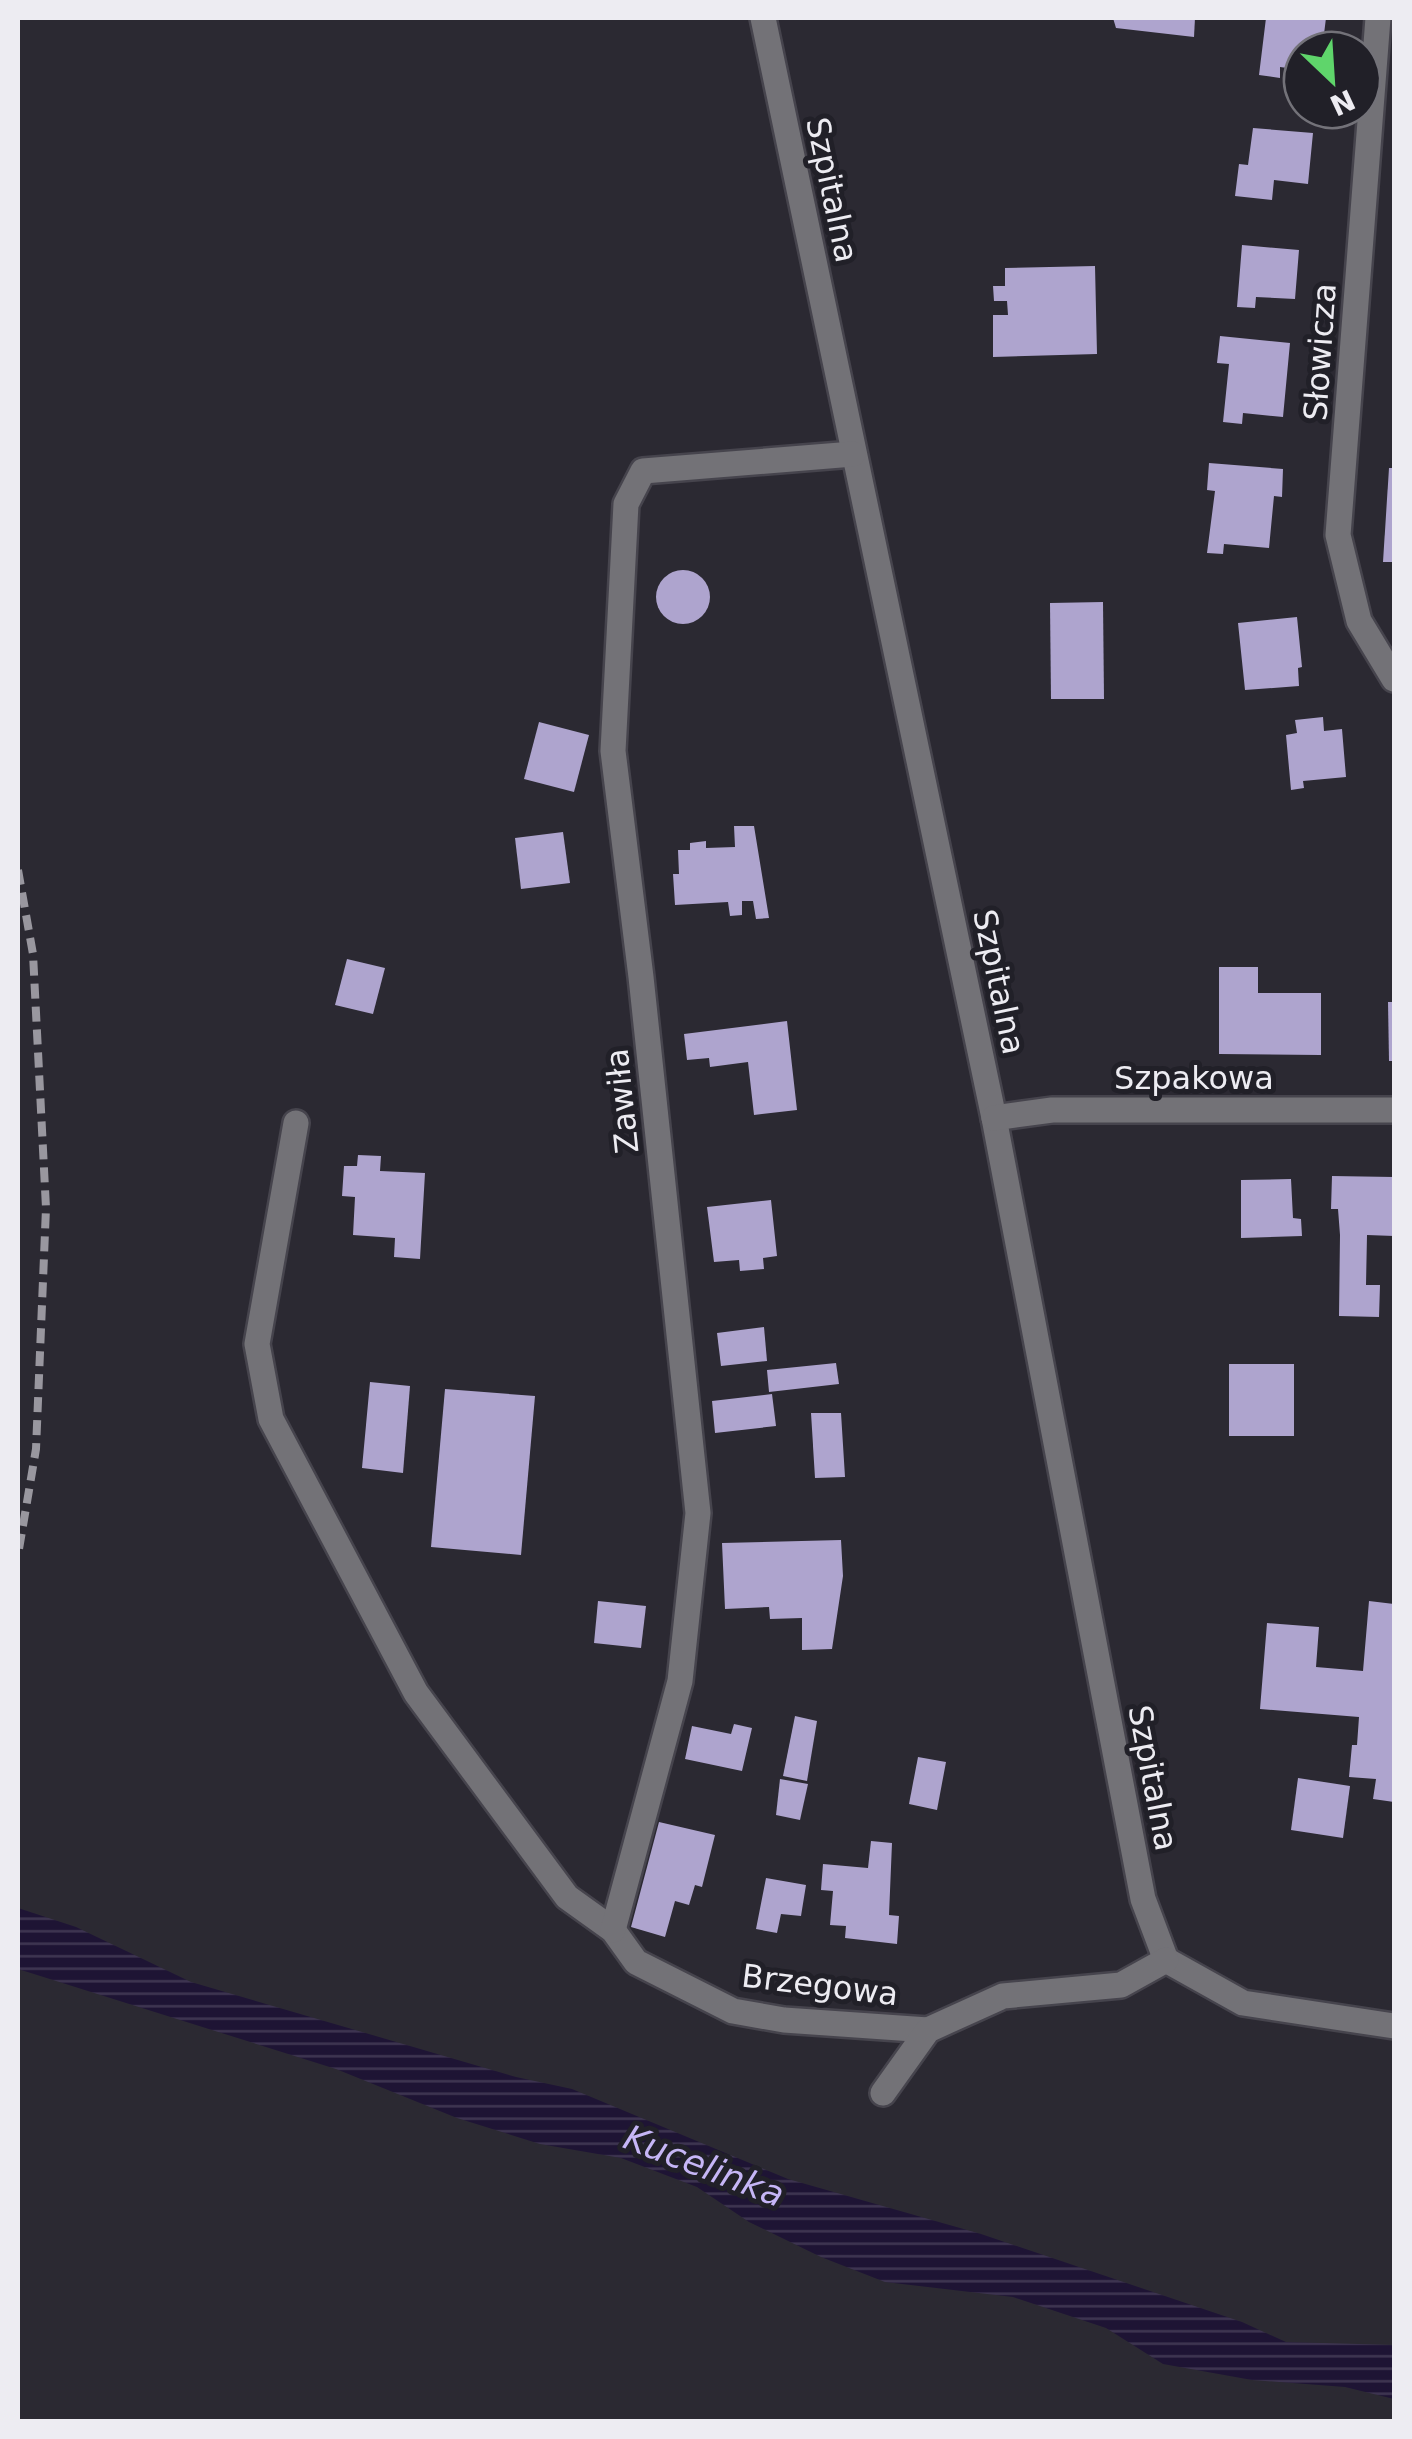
<svg xmlns="http://www.w3.org/2000/svg" width="1412" height="2439" font-family="'DejaVu Sans',sans-serif">
<style>
.water{fill:url(#water-rules)}
.building{fill:#aea4ce}
.lines{fill:none;stroke-linecap:round;stroke-linejoin:round}
.minor-casing{stroke:#46444d;stroke-width:30}
.minor{stroke:#737277;stroke-width:25}
.rail{stroke:#99979f;stroke-width:8;stroke-dasharray:15 8;stroke-linecap:butt}
.labels{text-anchor:middle;dominant-baseline:central;stroke-width:10;stroke-linejoin:round;paint-order:stroke}
.street-label{font-size:32px;fill:#edecf2;stroke:#212028}
.water-label{font-size:35px;font-style:italic;fill:#c6b6f6;stroke:#212028}
</style>
<defs>
<pattern id="water-rules" width="6" height="5" patternUnits="userSpaceOnUse" patternTransform="scale(2.5)"><rect width="6" height="5" fill="#1e1434"/><path d="M0 2.5h6" fill="none" stroke="#3f3652"/></pattern>
</defs>
<rect width="100%" height="100%" fill="#2b2932"/>
<polygon class="water" points="18,1908 76,1927 191,1982 516,2077 572,2089 788,2179 981,2234 1242,2322 1286,2342 1394,2345 1394,2399 1345,2387 1252,2380 1163,2364 1106,2328 1013,2297 885,2282 821,2257 749,2222 697,2187 621,2158 540,2144 457,2118 336,2069 18,1969"/>
<g class="building">
<polygon points="1113,18 1195,18 1194,37 1116,28"/>
<polygon points="1266,18 1326,18 1322,50 1302,50 1302,70 1280,67 1280,78 1259,75"/>
<polygon points="1253,128 1313,133 1308,184 1274,180 1272,200 1235,196 1239,164 1248,165"/>
<polygon points="1242,245 1299,250 1295,299 1256,297 1255,308 1237,307"/>
<polygon points="1095,266 1097,354 993,357 993,315 1008,315 1007,301 994,301 993,286 1005,286 1005,268"/>
<polygon points="1220,336 1290,343 1283,417 1243,413 1242,424 1223,422 1229,364 1217,363"/>
<polygon points="1209,463 1283,469 1282,497 1274,496 1269,548 1224,544 1223,554 1207,553 1215,491 1207,490"/>
<polygon points="1389,468 1394,468 1394,562 1383,562"/>
<circle cx="683" cy="597" r="27"/>
<polygon points="1103,602 1104,699 1051,699 1050,603"/>
<polygon points="1297,617 1302,667 1298,668 1299,686 1245,690 1238,623"/>
<polygon points="1323,717 1324,731 1342,729 1346,777 1303,781 1304,788 1291,790 1286,735 1297,733 1295,720"/>
<polygon points="539,722 589,735 574,792 524,779"/>
<polygon points="734,826 754,826 769,918 756,919 753,901 742,901 742,915 730,916 728,902 675,905 673,874 679,874 678,850 690,850 690,843 706,841 706,848 735,847"/>
<polygon points="563,832 570,883 521,889 515,838"/>
<polygon points="347,959 385,968 373,1014 335,1005"/>
<polygon points="1219,967 1258,967 1258,993 1321,993 1321,1055 1219,1054"/>
<polygon points="1388,1002 1394,1002 1394,1061 1389,1061"/>
<polygon points="787,1021 797,1110 754,1115 748,1062 710,1067 709,1058 687,1060 684,1034"/>
<polygon points="358,1155 381,1156 380,1171 425,1173 420,1259 394,1257 395,1238 353,1235 355,1197 342,1196 344,1166 357,1166"/>
<polygon points="1332,1176 1394,1177 1394,1236 1367,1235 1366,1285 1380,1285 1379,1317 1339,1316 1340,1235 1338,1209 1331,1209"/>
<polygon points="1291,1179 1293,1218 1301,1219 1302,1236 1241,1238 1241,1180"/>
<polygon points="771,1200 777,1256 763,1258 764,1269 740,1271 739,1260 714,1262 707,1207"/>
<polygon points="764,1327 767,1361 721,1366 717,1333"/>
<polygon points="836,1363 839,1384 769,1392 767,1370"/>
<rect x="1229" y="1364" width="65" height="72"/>
<polygon points="370,1382 410,1386 403,1473 362,1468"/>
<polygon points="445,1389 535,1396 521,1555 431,1547"/>
<polygon points="772,1394 776,1426 715,1433 712,1401"/>
<polygon points="811,1413 841,1413 845,1477 815,1478"/>
<polygon points="841,1540 843,1576 832,1649 802,1650 802,1618 770,1619 769,1607 725,1609 722,1543"/>
<polygon points="598,1601 646,1606 641,1648 594,1643"/>
<polygon points="1369,1601 1394,1604 1394,1802 1373,1799 1376,1779 1349,1777 1352,1745 1357,1745 1359,1717 1260,1709 1267,1623 1319,1627 1316,1667 1363,1671"/>
<polygon points="795,1716 817,1721 807,1781 783,1776"/>
<polygon points="734,1724 752,1728 742,1771 685,1759 692,1726 731,1734"/>
<polygon points="918,1757 946,1762 937,1810 909,1804"/>
<polygon points="1298,1778 1350,1786 1343,1838 1291,1830"/>
<polygon points="780,1779 808,1784 800,1820 776,1815"/>
<polygon points="659,1822 715,1835 702,1887 695,1885 689,1905 675,1901 665,1937 631,1927"/>
<polygon points="871,1841 892,1843 889,1915 899,1916 897,1944 845,1938 846,1926 830,1925 833,1891 821,1890 823,1864 868,1868"/>
<polygon points="766,1878 806,1885 801,1916 781,1914 777,1933 756,1929"/>
</g>
<g class="lines">
<g class="minor-casing">
<g id="minor">
<polyline points="763,18 994,1118 1143,1899 1166,1960"/>
<polyline points="1378,18 1338,535 1359,621 1394,679"/>
<polyline points="994,1118 1052,1110 1394,1110"/>
<polyline points="296,1123 257,1344 271,1419 416,1693 567,1897 613,1930 636,1962 733,2011 784,2020 928,2030"/>
<polyline points="613,1930 680,1681 698,1513 641,977 613,751 626,504 643,471 853,454"/>
<polyline points="1166,1960 1243,2003 1394,2026"/>
<polyline points="883,2093 928,2030 1003,1996 1121,1985 1166,1960"/>
</g>
</g>
<use href="#minor" class="minor"/>
<polyline class="rail" points="18,870 33,954 46,1208 36,1449 18,1555"/>
</g>
<g class="labels">
<g class="street-label">
<text transform="translate(832 190) rotate(78)">Szpitalna</text>
<text transform="translate(1320 352) rotate(-86)">Słowicza</text>
<text transform="translate(999 982) rotate(78)">Szpitalna</text>
<text x="1194" y="1078">Szpakowa</text>
<text transform="translate(622 1101) rotate(-96)">Zawiła</text>
<text transform="translate(1153 1778) rotate(79)">Szpitalna</text>
<text transform="translate(820 1985) rotate(7)">Brzegowa</text>
</g>
<g class="water-label">
<text transform="translate(704 2166) rotate(21)">Kucelinka</text>
</g>
</g>
<rect width="1412" height="2439" fill="none" stroke="#edecf2" stroke-width="40"/>
<g transform="translate(1332 80) rotate(155)"><circle r="48" fill="#212028" stroke="#737279" stroke-width="2.5"/>
<path d="M0-8L18 38L0 25L-18 38Z" fill="#5fd56b"/>
<text y="-15" font-size="28" font-weight="bold" text-anchor="middle" fill="#edecf2">N</text>
</g>
</svg>
